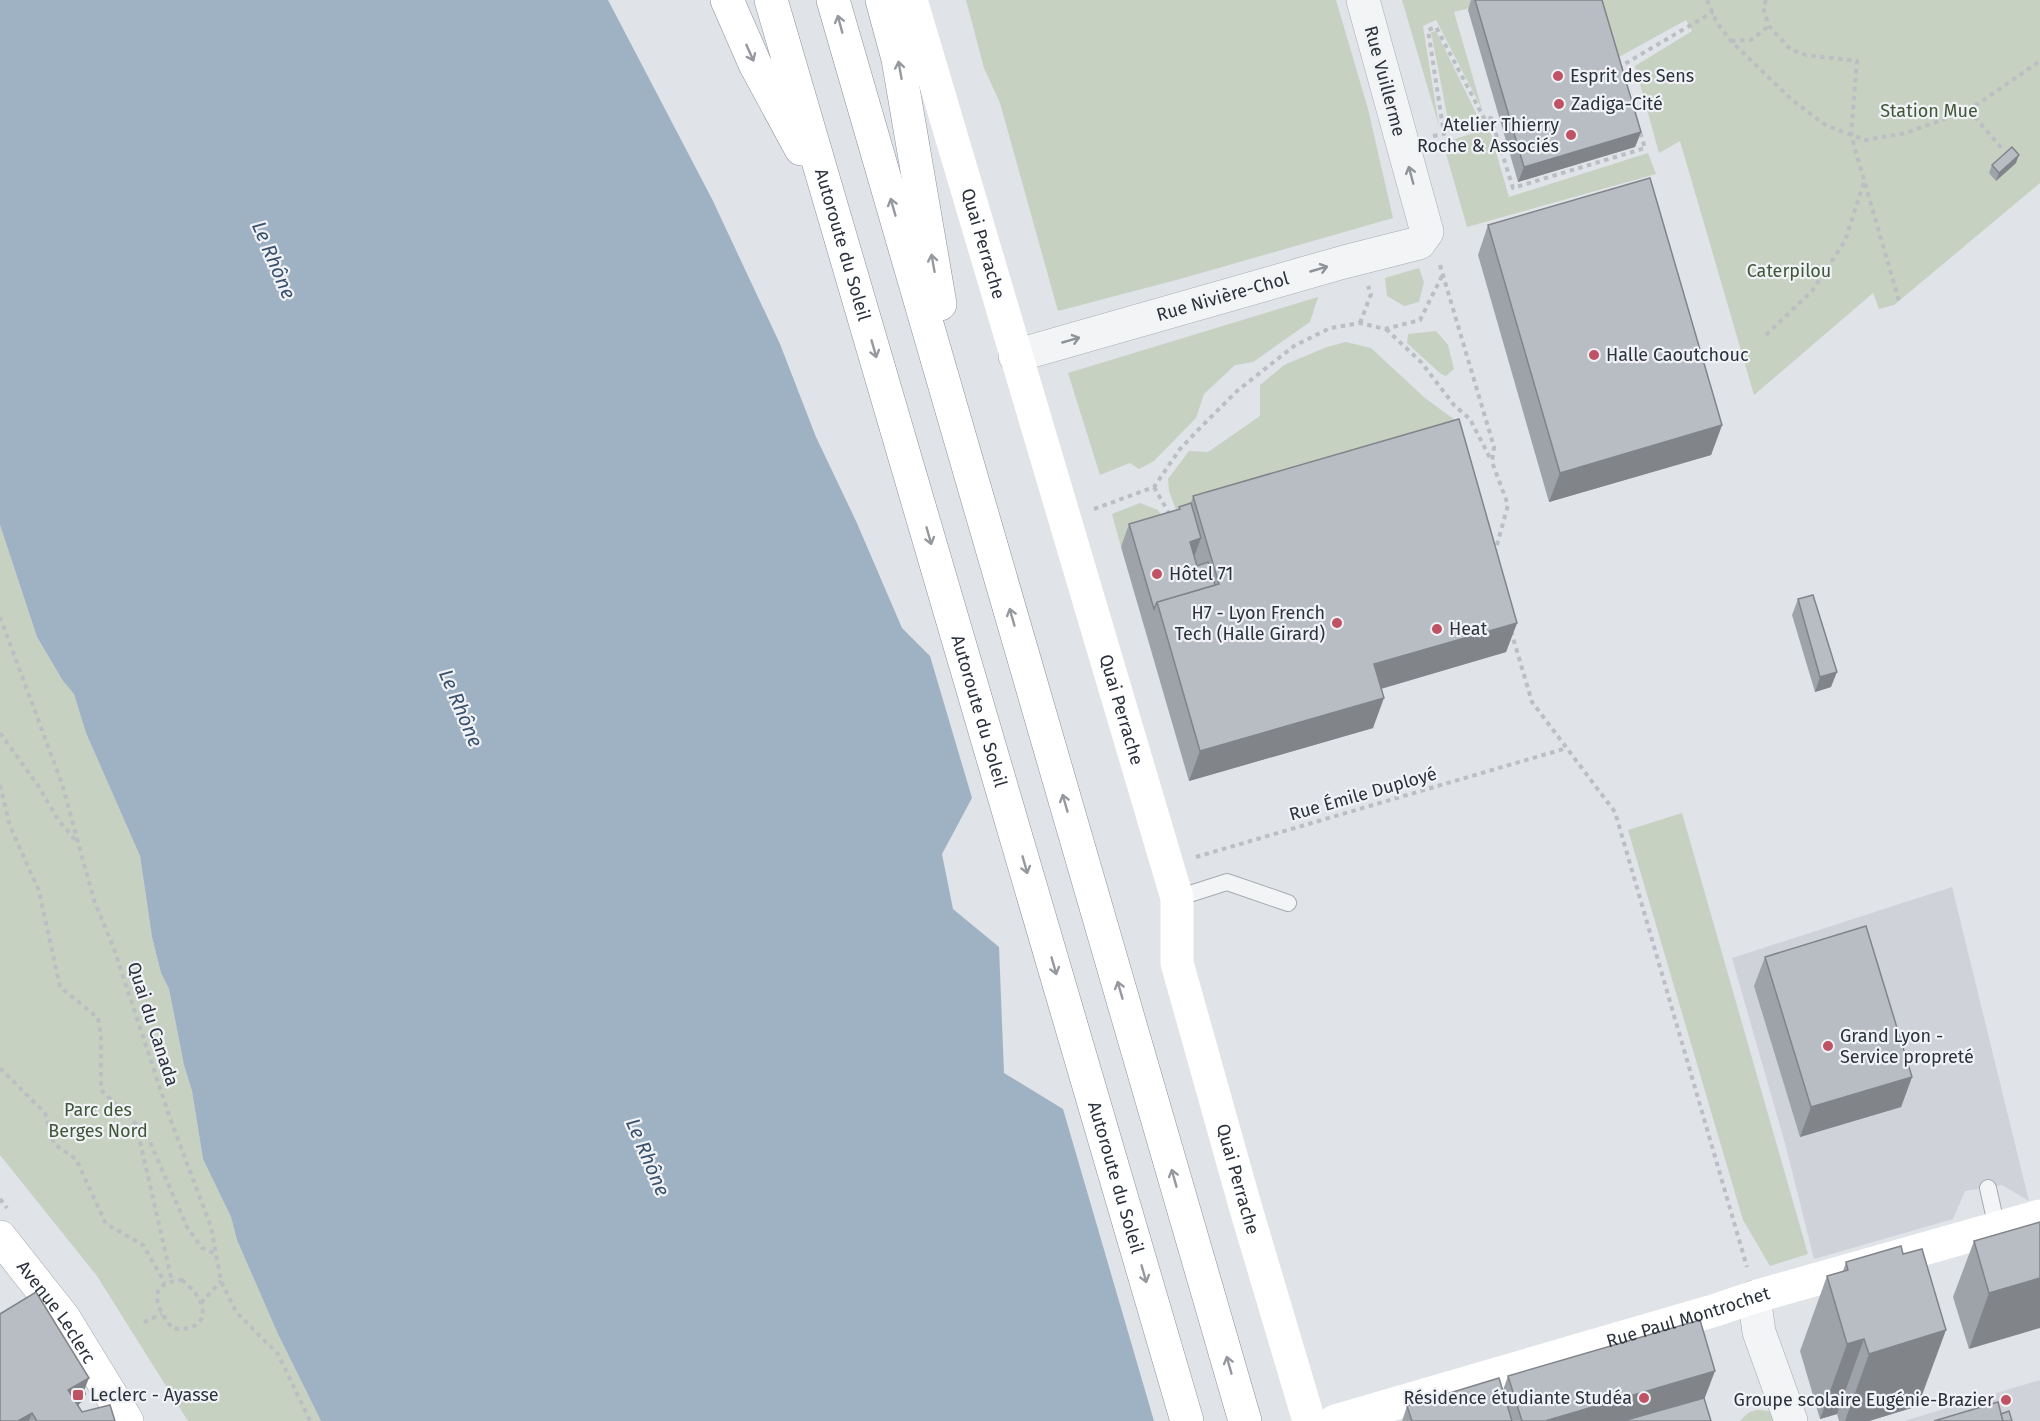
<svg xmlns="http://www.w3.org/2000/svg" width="2040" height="1421" font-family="'Fira Sans',sans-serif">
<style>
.built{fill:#cfd3d9}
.green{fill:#c6d1c2}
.water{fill:#9fb2c4}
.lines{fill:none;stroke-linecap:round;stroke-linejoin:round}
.lane-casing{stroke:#a6aab1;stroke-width:18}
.street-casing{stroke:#a6aab1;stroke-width:34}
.primary-casing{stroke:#a1a8b2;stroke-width:34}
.highway-casing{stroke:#89919d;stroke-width:34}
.path{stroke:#bbbec2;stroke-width:4;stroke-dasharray:4.5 4.5;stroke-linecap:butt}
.lane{stroke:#f3f4f6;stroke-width:16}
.street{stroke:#f3f4f6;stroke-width:33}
.secondary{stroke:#fff;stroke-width:33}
.primary{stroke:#fff;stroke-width:33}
.highway{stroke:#fff;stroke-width:33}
.wall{fill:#9ea3a9}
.shaded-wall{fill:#818489}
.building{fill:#b8bdc4;stroke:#818489;stroke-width:1.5}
.oneway{stroke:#95989e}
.oneway2{stroke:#8f939a}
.poi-dot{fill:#c05265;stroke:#f0f2f5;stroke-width:2}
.labels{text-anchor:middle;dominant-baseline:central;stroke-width:4.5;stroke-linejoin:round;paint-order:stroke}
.poi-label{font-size:18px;fill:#2b323d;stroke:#f0f2f5;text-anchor:start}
.street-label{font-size:18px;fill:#2b323d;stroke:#f0f2f5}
.park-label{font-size:18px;fill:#405839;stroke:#f0f2f5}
.water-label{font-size:20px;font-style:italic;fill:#39516d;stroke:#f0f2f5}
</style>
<rect width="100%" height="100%" fill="#e0e3e8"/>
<g class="built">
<polygon points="1952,887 2029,1201 2002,1185 1965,1191 1953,1219 1814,1259 1786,1147 1732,958"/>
<polygon points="2040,1380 2040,1421 1904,1421"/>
</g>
<g class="green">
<polygon points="966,0 1336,0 1368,109 1393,218 1180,279 1058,311 1000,103 984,68"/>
<polygon points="1402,0 1502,0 1454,12 1482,109 1436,20 1423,26 1439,126"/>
<polygon points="1592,0 2040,0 2040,183 1894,305 1879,309 1873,293 1754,395 1680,141 1659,153 1635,66 1692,31 1686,20 1610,62"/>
<polygon points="1436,31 1477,115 1449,125 1431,32"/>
<polygon points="1489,128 1509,197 1648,153 1656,174 1467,227 1443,143"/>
<polygon points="1419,268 1424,282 1419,302 1404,306 1387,296 1385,278"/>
<polygon points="1318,297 1310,322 1253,362 1235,365 1204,394 1196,418 1154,461 1139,469 1130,463 1100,475 1068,373"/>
<polygon points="1436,331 1448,345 1454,369 1446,376 1441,374 1407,343 1408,334"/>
<polygon points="1346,342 1371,348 1425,398 1455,420 1444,434 1182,525 1169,491 1168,479 1189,451 1208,452 1260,416 1260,385 1284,365 1327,347"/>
<polygon points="1140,503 1158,510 1172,532 1121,547 1112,514"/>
<polygon points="0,525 37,637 63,681 74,693 86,733 140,856 152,937 161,973 169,989 184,1065 192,1091 203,1159 231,1217 237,1240 277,1332 321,1421 188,1421 97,1276 0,1155"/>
<polygon points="1682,813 1808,1254 1770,1266 1743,1220 1628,830"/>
<path d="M 1756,1410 C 1767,1410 1776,1411 1782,1421 L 1740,1421 L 1748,1413 Z"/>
</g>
<polygon class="water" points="0,0 608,0 712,199 780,344 816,437 856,521 902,628 930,656 972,798 942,854 953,909 999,947 1004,1073 1063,1109 1154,1421 321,1421 277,1332 237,1240 231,1217 203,1159 192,1091 184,1065 169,989 161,973 152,937 140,856 86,733 74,694 63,681 37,637 0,525"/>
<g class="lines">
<g class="lane-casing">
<g id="lane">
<polyline points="1177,898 1227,882 1288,903"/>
<polyline points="1988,1188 1997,1228"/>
</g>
</g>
<g class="street-casing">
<g id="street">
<path id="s1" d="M 1015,356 L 1344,262 L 1419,243 L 1427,232 L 1363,0"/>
<polyline points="1754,1297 1759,1332 1791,1421"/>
</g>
</g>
<g class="primary-casing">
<g id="primary">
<path id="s4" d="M 0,1237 L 64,1318 L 127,1421"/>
</g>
</g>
<g class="highway-casing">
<g id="highway">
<polyline points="727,0 755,64 801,149"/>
<path id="s5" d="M 771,0 L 1187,1421"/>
<polyline points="833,0 1245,1421"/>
<polyline points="882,0 898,59 940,304"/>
</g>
</g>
<g class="path">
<polyline points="1707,0 1717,23 1731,41 1792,100 1827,126 1866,140 1906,133 1969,110 2040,61"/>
<polyline points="1766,0 1763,8 1769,26 1790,49 1806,55 1857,61 1851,135 1899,301"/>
<polyline points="1731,41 1751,40 1769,26"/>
<polyline points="1621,70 1621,66 1713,12"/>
<polyline points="1969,110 2004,151"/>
<polyline points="1433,136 1444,134 1428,30 1436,27 1485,120 1491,118 1513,188 1645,148 1639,129"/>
<polyline points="1440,265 1494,447 1492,462 1508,505 1495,552"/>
<polyline points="1360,323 1371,294 1368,286"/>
<polyline points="1386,329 1421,362 1454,405 1470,419 1491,460"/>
<polyline points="1766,335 1812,291 1845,241 1864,182"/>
<polyline points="1154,487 1170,515"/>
<polyline points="1094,509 1154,487 1180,449 1197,431 1237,391 1294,346 1330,328 1360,323 1385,329 1420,320 1442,276"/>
<polyline points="0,617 62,784 94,900 114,949 170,1118 211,1227 221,1281 236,1312 278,1354 310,1421"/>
<polyline points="1511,631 1532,702 1615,812 1747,1267"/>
<polyline points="0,733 37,784 59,821 77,842"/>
<polyline points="0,785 10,826 39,891 60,987 98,1018 101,1037 101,1090 135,1123 150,1142 187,1227 202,1248 214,1253"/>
<polyline points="1196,857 1567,748"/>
<polyline points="0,1068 45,1113 54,1144 76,1159 106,1224 143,1245 165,1283"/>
<polyline points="136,1124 172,1281"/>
<polyline points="0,1199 7,1208"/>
<path d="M 182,1280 C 189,1286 197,1293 201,1303 C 209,1324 189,1332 172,1328 C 157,1308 144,1283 182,1280 Z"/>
<polyline points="201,1303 221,1281"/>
<polyline points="144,1322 162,1314"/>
</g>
<use href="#lane" class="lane"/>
<use href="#street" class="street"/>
<g class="secondary">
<path id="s2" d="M 911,0 L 1177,898 L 1177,963 L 1246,1209 L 1309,1421"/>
<path id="s3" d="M 1335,1421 L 1716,1310 L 1754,1297 L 2040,1216"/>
</g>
<use href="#primary" class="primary"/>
<use href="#highway" class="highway"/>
</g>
<g class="wall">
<polygon points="1471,0 1602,0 1641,132 1635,147 1518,182 1468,10"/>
<polygon points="2016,163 1996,181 1989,173 1992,165"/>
<polygon points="1488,225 1722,425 1711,455 1549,502 1478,255"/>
<polygon points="1193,496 1517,623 1506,652 1381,689 1373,728 1189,781 1121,547 1129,524 1178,510 1179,507 1191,503"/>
<polygon points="1798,599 1831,687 1815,692 1792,615"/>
<polygon points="1765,957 1912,1077 1901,1107 1800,1137 1754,986"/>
<polygon points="2040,1222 1969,1349 1953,1297 1974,1241"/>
<polygon points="1846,1262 1918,1406 1869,1421 1839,1421 1837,1414 1820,1419 1800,1351 1827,1276 1843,1271"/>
<polygon points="1508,1376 1704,1399 1711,1421 1402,1421 1407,1406 1503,1390"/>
<polygon points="84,1390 86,1393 83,1401 79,1404 78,1407 82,1412 115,1421 0,1421"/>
</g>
<g class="shaded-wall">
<polygon points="1641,132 1635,147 1518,182 1524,167"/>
<polygon points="2019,155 2016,163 1996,181 1999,173"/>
<polygon points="1722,425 1711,455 1549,502 1560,473"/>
<polygon points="1201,538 1193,560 1190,542"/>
<polygon points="1517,623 1506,652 1363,694 1374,664"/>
<polygon points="1837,672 1831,687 1815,692 1820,677"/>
<polygon points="1384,698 1373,728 1189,781 1200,751"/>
<polygon points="1912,1077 1901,1107 1800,1137 1811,1107"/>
<polygon points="2040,1278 2040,1328 1969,1349 1989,1293"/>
<polygon points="1946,1330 1918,1406 1869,1421 1845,1421 1869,1354"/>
<polygon points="1864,1339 1837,1414 1820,1419 1847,1344"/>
<polygon points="1715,1371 1696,1421 1545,1421"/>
<polygon points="89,1378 82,1396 86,1393 83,1401 79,1404 73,1421 68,1390"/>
<polygon points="32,1413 29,1421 18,1421"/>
</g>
<g class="building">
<polygon points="1475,0 1602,0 1641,132 1524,167"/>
<polygon points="2012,147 2019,155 1999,173 1992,165"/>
<polygon points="1650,178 1722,425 1560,473 1488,225"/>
<polygon points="1459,419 1517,623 1374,664 1384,698 1200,751 1157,602 1219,584 1193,496"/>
<polygon points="1191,503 1201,538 1190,542 1197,566 1208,562 1215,585 1157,602 1154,609 1129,524 1180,509 1179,507"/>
<polygon points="1813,595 1837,672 1820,677 1798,599"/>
<polygon points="1866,926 1912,1077 1811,1107 1765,957"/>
<polygon points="2040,1222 2040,1278 1989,1293 1974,1241"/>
<polygon points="1901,1246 1903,1254 1922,1249 1946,1330 1869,1354 1864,1339 1847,1344 1827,1276 1848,1270 1846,1262"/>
<polygon points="36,1292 89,1378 68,1390 82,1412 110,1405 115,1421 37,1421 32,1413 18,1421 0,1421 0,1314"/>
<polygon points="1700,1320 1715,1371 1545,1421 1522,1421 1508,1376"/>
<polygon points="1499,1378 1512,1421 1412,1421 1407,1406"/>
<polygon points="1704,1398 1711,1421 1623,1421"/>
<polygon points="1998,1402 2003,1421 1934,1421"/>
<polygon points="2009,1411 2012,1421 2003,1421 2001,1414"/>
</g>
<defs><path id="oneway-shaft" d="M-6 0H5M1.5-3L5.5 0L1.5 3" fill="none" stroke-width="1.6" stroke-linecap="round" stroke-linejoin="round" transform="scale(1.5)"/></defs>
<g class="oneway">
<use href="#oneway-shaft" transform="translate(840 24) rotate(-105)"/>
<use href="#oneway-shaft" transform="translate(750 53) rotate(66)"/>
<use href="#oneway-shaft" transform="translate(900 70) rotate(-100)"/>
<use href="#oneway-shaft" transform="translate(893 207) rotate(-106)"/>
<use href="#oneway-shaft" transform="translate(933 263) rotate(-100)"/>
<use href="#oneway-shaft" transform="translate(874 349) rotate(74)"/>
<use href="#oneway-shaft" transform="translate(929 536) rotate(74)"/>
<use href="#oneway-shaft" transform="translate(1012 617) rotate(-106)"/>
<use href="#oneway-shaft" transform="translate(1065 803) rotate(-106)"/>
<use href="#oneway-shaft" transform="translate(1025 865) rotate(74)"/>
<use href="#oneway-shaft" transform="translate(1054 966) rotate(74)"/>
<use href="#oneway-shaft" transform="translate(1120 990) rotate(-106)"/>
<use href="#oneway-shaft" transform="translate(1174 1178) rotate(-106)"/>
<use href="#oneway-shaft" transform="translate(1144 1274) rotate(74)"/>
<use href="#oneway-shaft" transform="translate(1229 1365) rotate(-106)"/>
</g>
<g class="oneway2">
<use href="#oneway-shaft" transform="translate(1411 175) rotate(-105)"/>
<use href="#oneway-shaft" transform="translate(1319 269) rotate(-16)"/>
<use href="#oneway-shaft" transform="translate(1071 340) rotate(-16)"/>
</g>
<g class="poi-dot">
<circle cx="1558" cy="76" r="6"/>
<circle cx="1559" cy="104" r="6"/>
<circle cx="1571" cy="135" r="6"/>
<circle cx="1594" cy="355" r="6"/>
<circle cx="1157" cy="574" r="6"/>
<circle cx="1337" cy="623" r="6"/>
<circle cx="1437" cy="629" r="6"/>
<circle cx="1828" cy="1046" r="6"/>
<rect x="72" y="1389" width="12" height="12" rx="3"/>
<circle cx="1644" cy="1398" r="6"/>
<circle cx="2006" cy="1400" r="6"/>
</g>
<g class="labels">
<g class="poi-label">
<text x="1570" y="76">Esprit des Sens</text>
<text x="1571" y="104">Zadiga-Cité</text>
<text x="1559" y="125" text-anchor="end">Atelier Thierry<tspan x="1559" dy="21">Roche &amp; Associés</tspan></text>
<text x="1606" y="355">Halle Caoutchouc</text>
<text x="1169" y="574">Hôtel 71</text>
<text x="1325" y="613" text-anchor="end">H7 - Lyon French<tspan x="1325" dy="21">Tech (Halle Girard)</tspan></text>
<text x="1449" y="629">Heat</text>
<text x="1840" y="1036">Grand Lyon -<tspan x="1840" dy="21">Service propreté</tspan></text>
<text x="90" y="1395">Leclerc - Ayasse</text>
<text x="1632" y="1398" text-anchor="end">Résidence étudiante Studéa</text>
<text x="1994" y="1400" text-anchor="end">Groupe scolaire Eugénie-Brazier</text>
</g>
<g class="street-label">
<text transform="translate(1385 81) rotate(75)">Rue Vuillerme</text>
<text stroke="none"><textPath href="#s2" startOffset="254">Quai Perrache</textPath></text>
<text stroke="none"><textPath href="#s5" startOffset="255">Autoroute du Soleil</textPath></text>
<text stroke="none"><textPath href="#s1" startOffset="216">Rue Nivière-Chol</textPath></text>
<text stroke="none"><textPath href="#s2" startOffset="740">Quai Perrache</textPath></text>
<text stroke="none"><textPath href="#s5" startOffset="741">Autoroute du Soleil</textPath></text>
<text transform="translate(1363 794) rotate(-16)">Rue Émile Duployé</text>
<text transform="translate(153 1024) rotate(72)">Quai du Canada</text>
<text stroke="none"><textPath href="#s5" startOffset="1227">Autoroute du Soleil</textPath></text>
<text stroke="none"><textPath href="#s2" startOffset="1226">Quai Perrache</textPath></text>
<text stroke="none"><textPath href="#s4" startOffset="94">Avenue Leclerc</textPath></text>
<text stroke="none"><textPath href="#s3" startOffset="368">Rue Paul Montrochet</textPath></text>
</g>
<g class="park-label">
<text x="1929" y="111">Station Mue</text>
<text x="1789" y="271">Caterpilou</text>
<text x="98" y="1110">Parc des<tspan x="98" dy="21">Berges Nord</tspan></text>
</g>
<g class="water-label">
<text transform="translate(274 260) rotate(67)">Le Rhône</text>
<text transform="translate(461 708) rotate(67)">Le Rhône</text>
<text transform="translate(648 1157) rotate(67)">Le Rhône</text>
</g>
</g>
</svg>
